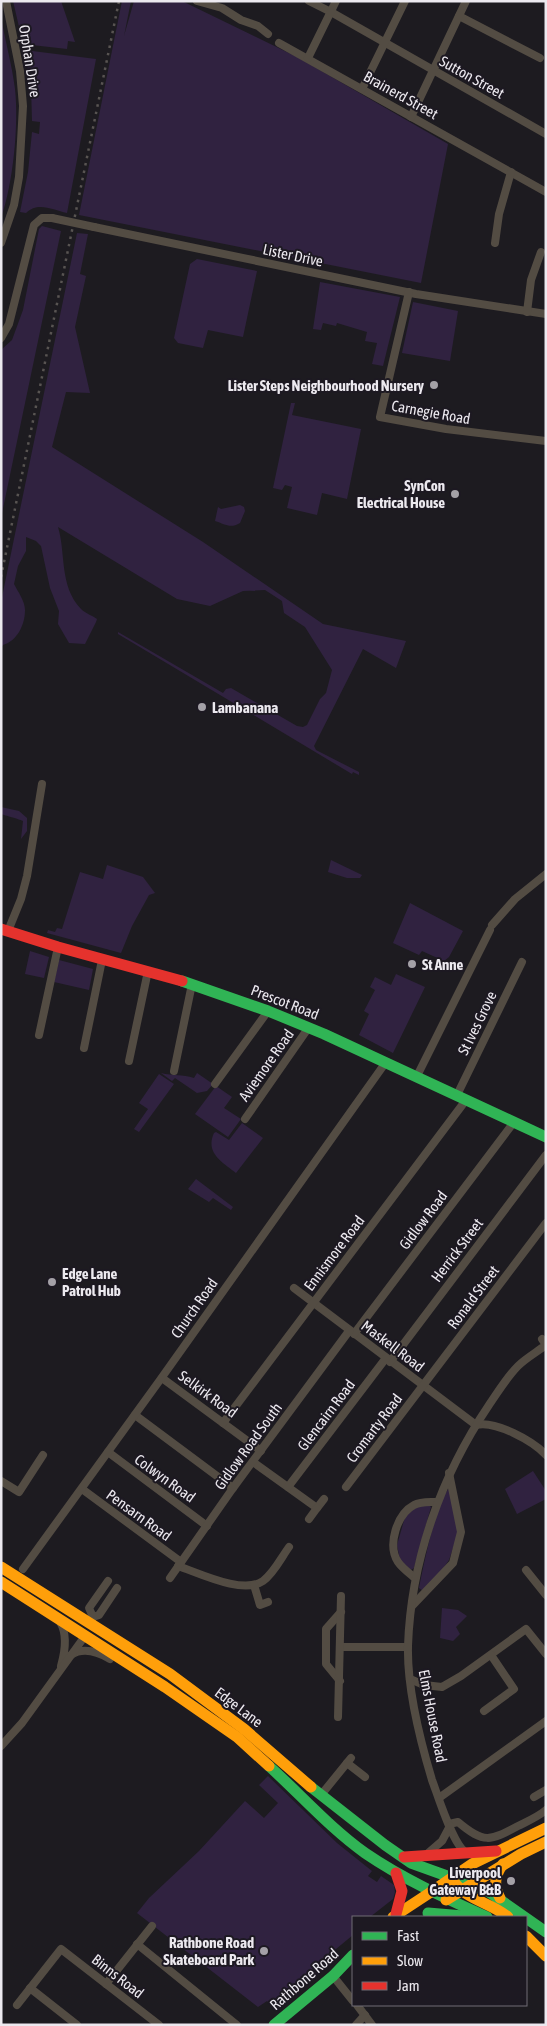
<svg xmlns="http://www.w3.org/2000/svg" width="547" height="2026" font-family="'Asap Condensed',sans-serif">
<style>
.green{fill:#302240}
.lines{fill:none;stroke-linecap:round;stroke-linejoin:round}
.street{stroke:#534c43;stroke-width:8}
.fast{stroke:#30b455;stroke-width:11}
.slow{stroke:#ff9f0a;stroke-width:11}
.jam{stroke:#e5322d;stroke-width:11}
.rail{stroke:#585452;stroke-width:2.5;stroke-dasharray:2.5 5;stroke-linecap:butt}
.street-bridge{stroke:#534c43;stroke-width:8}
.poi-dot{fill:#a4a1a7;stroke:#1d1922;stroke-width:2}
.labels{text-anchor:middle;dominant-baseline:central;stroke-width:4;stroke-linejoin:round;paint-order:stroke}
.street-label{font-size:15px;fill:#ece9ef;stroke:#1d1922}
.poi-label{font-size:15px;font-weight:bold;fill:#ece9ef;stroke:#1d1922;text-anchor:end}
</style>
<rect width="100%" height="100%" fill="#1d1b20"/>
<g class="green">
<polygon points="13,1 61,1 75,42 68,41 67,49 23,44"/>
<polygon points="122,1 131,1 124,36 134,1 182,1 297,57 448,144 421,283 79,215"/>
<path d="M 1,17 C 5,40 12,65 15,89 C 19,125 13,184 1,218 Z"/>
<path d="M 24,50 L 96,59 L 67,213 C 53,210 38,201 26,213 L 20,212 L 28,172 L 32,132 L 39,134 L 40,122 L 32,121 L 31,86 Z"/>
<polygon points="42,226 61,231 1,518 1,350 12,340 23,310 39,229"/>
<path d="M 77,233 L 88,234 L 80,274 L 86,276 L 75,327 L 90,393 L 66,392 L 52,447 L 203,542 L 323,624 L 406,641 L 396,668 L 363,649 L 314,746 L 316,750 L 359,772 L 359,775 L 353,772 L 352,774 L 118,634 L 118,632 L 223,693 L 226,689 L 231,688 L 297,726 L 303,727 L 307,725 L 320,699 L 326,693 L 332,670 L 305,627 L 284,613 L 282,601 L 265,590 L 243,591 L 210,606 L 177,599 L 58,527 C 66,553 59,586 81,609 C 86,614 92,615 97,619 L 96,622 L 85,644 L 69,643 L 58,624 L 59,611 L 50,588 L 41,546 L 36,541 L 26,537 L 26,551 L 18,566 L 14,584 C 18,592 25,601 25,610 C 25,625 17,641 3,645 L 1,648 L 1,602 Z"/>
<polygon points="197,259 257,271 243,337 208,330 203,348 178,343 174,338 190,264"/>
<polygon points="320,282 400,297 383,366 372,364 377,343 365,341 367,332 337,323 336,326 323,323 321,330 313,329"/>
<polygon points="413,302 458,311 450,361 402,353"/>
<polygon points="291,403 295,403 292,415 361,429 347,499 322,493 317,515 287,508 292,487 285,485 282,490 273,488"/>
<path d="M 240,505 L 244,507 L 245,511 L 240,523 C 230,529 225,524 215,521 L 218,507 L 221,509 Z"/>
<path d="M 1,807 L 19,811 L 27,818 L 27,831 L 21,839 L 23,821 C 22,820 4,815 1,814 Z"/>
<polygon points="331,860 362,875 360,878 347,878 328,872"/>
<polygon points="107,865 143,877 155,893 149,895 132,926 121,953 47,933 48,930 55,932 57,928 62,929 80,872 103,879"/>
<polygon points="410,903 463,931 449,957 444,961 422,951 419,955 393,943"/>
<polygon points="30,951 49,957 44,978 25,974"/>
<polygon points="59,960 93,969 89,990 54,982"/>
<polygon points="396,974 425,987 393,1053 359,1035 369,1014 364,1011 375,990 370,987 375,977 391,985"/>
<path d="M 161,1073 C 173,1076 182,1074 194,1078 L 197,1073 L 213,1084 L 207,1091 L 197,1093 L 175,1078 L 172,1081 Z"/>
<polygon points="159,1074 174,1084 139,1132 134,1129 148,1109 139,1103"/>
<polygon points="216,1086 232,1097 224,1108 241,1119 228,1137 195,1114"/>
<path d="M 242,1123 L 263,1138 L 236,1173 C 222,1162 205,1153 214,1133 L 216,1132 L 229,1140 Z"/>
<polygon points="196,1179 233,1207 231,1210 213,1198 209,1202 188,1189"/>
<polygon points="533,1471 546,1491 546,1499 517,1514 505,1489"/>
<path d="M 449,1488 L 458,1533 L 449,1560 L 428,1590 L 423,1591 L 419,1588 C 424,1563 435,1507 449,1488 Z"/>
<polygon points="428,1504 431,1507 414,1568 411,1570 400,1560 397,1545 405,1517 415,1508"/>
<polygon points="442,1608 458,1610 467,1616 456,1627 460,1634 453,1641 440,1638"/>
<polygon points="268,1776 337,1843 372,1871 368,1876 377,1882 381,1876 394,1885 395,1892 393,1899 370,1917 353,1917 353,1935 336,1949 313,1980 275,2011 267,2001 258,2007 137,1913 149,1898 199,1851 245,1801 264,1818 278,1803 259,1785"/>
</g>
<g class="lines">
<g class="street">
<polyline points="197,1 222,8 241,20 258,26 268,34"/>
<polyline points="309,1 331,12 546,134"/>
<polyline points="459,16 540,58"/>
<polyline points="279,43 546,192"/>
<polyline points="308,58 336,1"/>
<polyline points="362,89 405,1"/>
<polyline points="411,117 466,1"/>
<polyline points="94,227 416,294 546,314"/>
<polyline points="1,243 14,205 19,177 23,106 20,71 6,1"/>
<polyline points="495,243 499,214 511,172"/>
<polyline points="409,292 380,417 446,429 546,441"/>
<polyline points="527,312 531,280 541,252"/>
<polyline points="1,338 9,324 34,225 42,218 52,218"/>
<polyline points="492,925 515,899 546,874"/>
<polyline points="8,931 21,899 27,876 42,784"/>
<polyline points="39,1035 58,947"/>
<polyline points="84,1048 102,960"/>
<polyline points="129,1061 148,971"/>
<polyline points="174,1071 192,984"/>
<polyline points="417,1076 490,930"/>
<polyline points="215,1084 268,1011"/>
<polyline points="457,1095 522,962"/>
<polyline points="245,1119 309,1027"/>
<path d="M 294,1288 L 476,1425 C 495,1420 533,1441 546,1455"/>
<polyline points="354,1334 514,1122"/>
<polyline points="390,1362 546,1155"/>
<polyline points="162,1378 261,1451"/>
<polyline points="135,1415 233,1488"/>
<polyline points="223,1423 466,1100"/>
<polyline points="108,1452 207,1526"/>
<polyline points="253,1462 317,1508 324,1499"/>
<polyline points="1,1481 19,1492 43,1455"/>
<polyline points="288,1487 386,1358"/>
<polyline points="346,1487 546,1223"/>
<polyline points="82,1489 181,1562"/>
<polyline points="309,1519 317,1508"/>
<path d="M 178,1566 C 199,1573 243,1595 263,1581 C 274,1573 281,1558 289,1547"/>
<polyline points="23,1569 160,1380 386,1062"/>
<polyline points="526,1570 546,1595"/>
<polyline points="170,1578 233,1488 349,1331"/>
<path d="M 415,1578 C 409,1573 402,1568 398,1562 C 387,1545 397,1514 414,1505 C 421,1501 429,1502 437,1502"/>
<polyline points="254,1585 260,1605 268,1602"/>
<polyline points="412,1606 453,1563 461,1532 449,1473"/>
<polyline points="93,1617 99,1615 117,1588"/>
<path d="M 60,1622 C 68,1635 65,1652 61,1666"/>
<polyline points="91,1623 93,1617 89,1608 108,1581"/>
<polyline points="341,1647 408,1647"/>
<path d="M 71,1655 C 83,1647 98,1652 110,1659"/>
<polyline points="410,1679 424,1685 442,1687 461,1676 526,1629 546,1654"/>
<polyline points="340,1681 326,1664 326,1629 341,1612"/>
<polyline points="484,1711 514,1689 491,1655"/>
<polyline points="338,1717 341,1596"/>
<polyline points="1,1746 22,1723 85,1636"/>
<polyline points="347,1763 365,1777"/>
<polyline points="321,1795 351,1758"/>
<polyline points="534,1797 546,1790"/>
<polyline points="439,1798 546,1721"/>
<path d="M 449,1824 L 458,1822 C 484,1844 490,1841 518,1826 C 528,1821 538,1817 546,1810"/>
<path d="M 465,1852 C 452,1842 438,1796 432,1780 C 420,1740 407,1687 408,1646 C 411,1560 441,1476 489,1405 C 498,1392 507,1377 518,1366 C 526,1358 537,1352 546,1345 L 542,1339"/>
<polyline points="427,1854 442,1841 450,1826"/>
<polyline points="137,1944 237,2025"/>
<polyline points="333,1976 353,2001"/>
<polyline points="106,1984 152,1926"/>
<polyline points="30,1988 77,2025"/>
<polyline points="17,2005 61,1949 159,2025"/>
<polyline points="357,2005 372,2025"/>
<polyline points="356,2025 365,2015"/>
</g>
<g class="fast">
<polyline points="182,981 268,1011 324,1034 546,1137"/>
<path d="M 269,1766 C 301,1795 330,1828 365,1853 C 403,1879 445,1898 487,1917"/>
<polyline points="311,1787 385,1845 411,1863 486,1890 546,1932"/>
<polyline points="428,1913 475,1917"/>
<polyline points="274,2025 333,1976 353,1955"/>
</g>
<g class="slow">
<polyline points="1,1567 170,1674 244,1729 311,1787"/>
<polyline points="1,1582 165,1687 237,1737 269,1766"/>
<path d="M 452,1879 C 465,1900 490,1902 508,1917"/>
<polyline points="431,1892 472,1864 546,1828"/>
<path d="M 500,1898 C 493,1885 495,1875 503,1864"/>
<polyline points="446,1900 521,1854 546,1842"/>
<polyline points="393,1917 431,1892"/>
<polyline points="526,1936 546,1956"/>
</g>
<g class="jam">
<polyline points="1,929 58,947 182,981"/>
<polyline points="404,1857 496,1851"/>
<polyline points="396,1873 402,1891 396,1914"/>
</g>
<polyline class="rail" points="1,577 119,1"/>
<polyline class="street-bridge" points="52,218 94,227"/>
</g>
<g class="poi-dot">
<circle cx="434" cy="385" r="5"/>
<circle cx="455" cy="494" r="5"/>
<circle cx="202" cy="707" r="5"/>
<circle cx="412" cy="964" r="5"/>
<circle cx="52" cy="1282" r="5"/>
<circle cx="511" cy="1881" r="5"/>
<circle cx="264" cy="1951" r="5"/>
</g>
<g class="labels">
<g class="street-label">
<text transform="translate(30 61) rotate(81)">Orphan Drive</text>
<text transform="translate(472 77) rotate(29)">Sutton Street</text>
<text transform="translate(401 95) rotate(29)">Brainerd Street</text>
<text transform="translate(293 255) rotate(12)">Lister Drive</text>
<text transform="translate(431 412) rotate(10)">Carnegie Road</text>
<text transform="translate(285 1002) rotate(21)">Prescot Road</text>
<text transform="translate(477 1023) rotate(-64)">St Ives Grove</text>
<text transform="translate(266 1065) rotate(-55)">Aviemore Road</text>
<text transform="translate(423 1220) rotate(-53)">Gidlow Road</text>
<text transform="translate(457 1250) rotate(-53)">Herrick Street</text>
<text transform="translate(334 1253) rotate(-53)">Ennismore Road</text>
<text transform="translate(473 1297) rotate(-53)">Ronald Street</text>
<text transform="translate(194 1308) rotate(-55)">Church Road</text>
<text transform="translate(393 1346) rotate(37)">Maskell Road</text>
<text transform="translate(208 1394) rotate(36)">Selkirk Road</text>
<text transform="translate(326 1415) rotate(-53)">Glencairn Road</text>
<text transform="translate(374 1428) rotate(-53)">Cromarty Road</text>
<text transform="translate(248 1446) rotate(-54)">Gidlow Road South</text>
<text transform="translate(165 1478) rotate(36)">Colwyn Road</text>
<text transform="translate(139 1515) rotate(36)">Pensarn Road</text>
<text transform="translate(239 1707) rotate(37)">Edge Lane</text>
<text transform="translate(433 1716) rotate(79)">Elms House Road</text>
<text transform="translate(118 1976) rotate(38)">Binns Road</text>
<text transform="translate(304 1979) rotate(-41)">Rathbone Road</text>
</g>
<g class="poi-label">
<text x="424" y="385">Lister Steps Neighbourhood Nursery</text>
<text x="445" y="485">SynCon<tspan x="445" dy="17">Electrical House</tspan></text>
<text x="212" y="707" text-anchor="start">Lambanana</text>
<text x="422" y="964" text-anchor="start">St Anne</text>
<text x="62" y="1273" text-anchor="start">Edge Lane<tspan x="62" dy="17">Patrol Hub</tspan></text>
<text x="501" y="1872">Liverpool<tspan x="501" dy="17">Gateway B&amp;B</tspan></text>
<text x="254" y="1942">Rathbone Road<tspan x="254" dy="17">Skateboard Park</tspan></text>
</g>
</g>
<rect width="547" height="2026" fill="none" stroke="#ece9ef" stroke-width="5"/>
<rect x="352" y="1916" width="175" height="90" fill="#1d1922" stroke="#706c74"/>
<rect x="362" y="1932" width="25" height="8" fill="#30b455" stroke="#706c74"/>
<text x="397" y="1941" font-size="15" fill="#ece9ef">Fast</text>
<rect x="362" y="1957" width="25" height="8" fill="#ff9f0a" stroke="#706c74"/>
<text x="397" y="1966" font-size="15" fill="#ece9ef">Slow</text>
<rect x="362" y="1982" width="25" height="8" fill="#e5322d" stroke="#706c74"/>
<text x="397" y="1991" font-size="15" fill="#ece9ef">Jam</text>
</svg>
